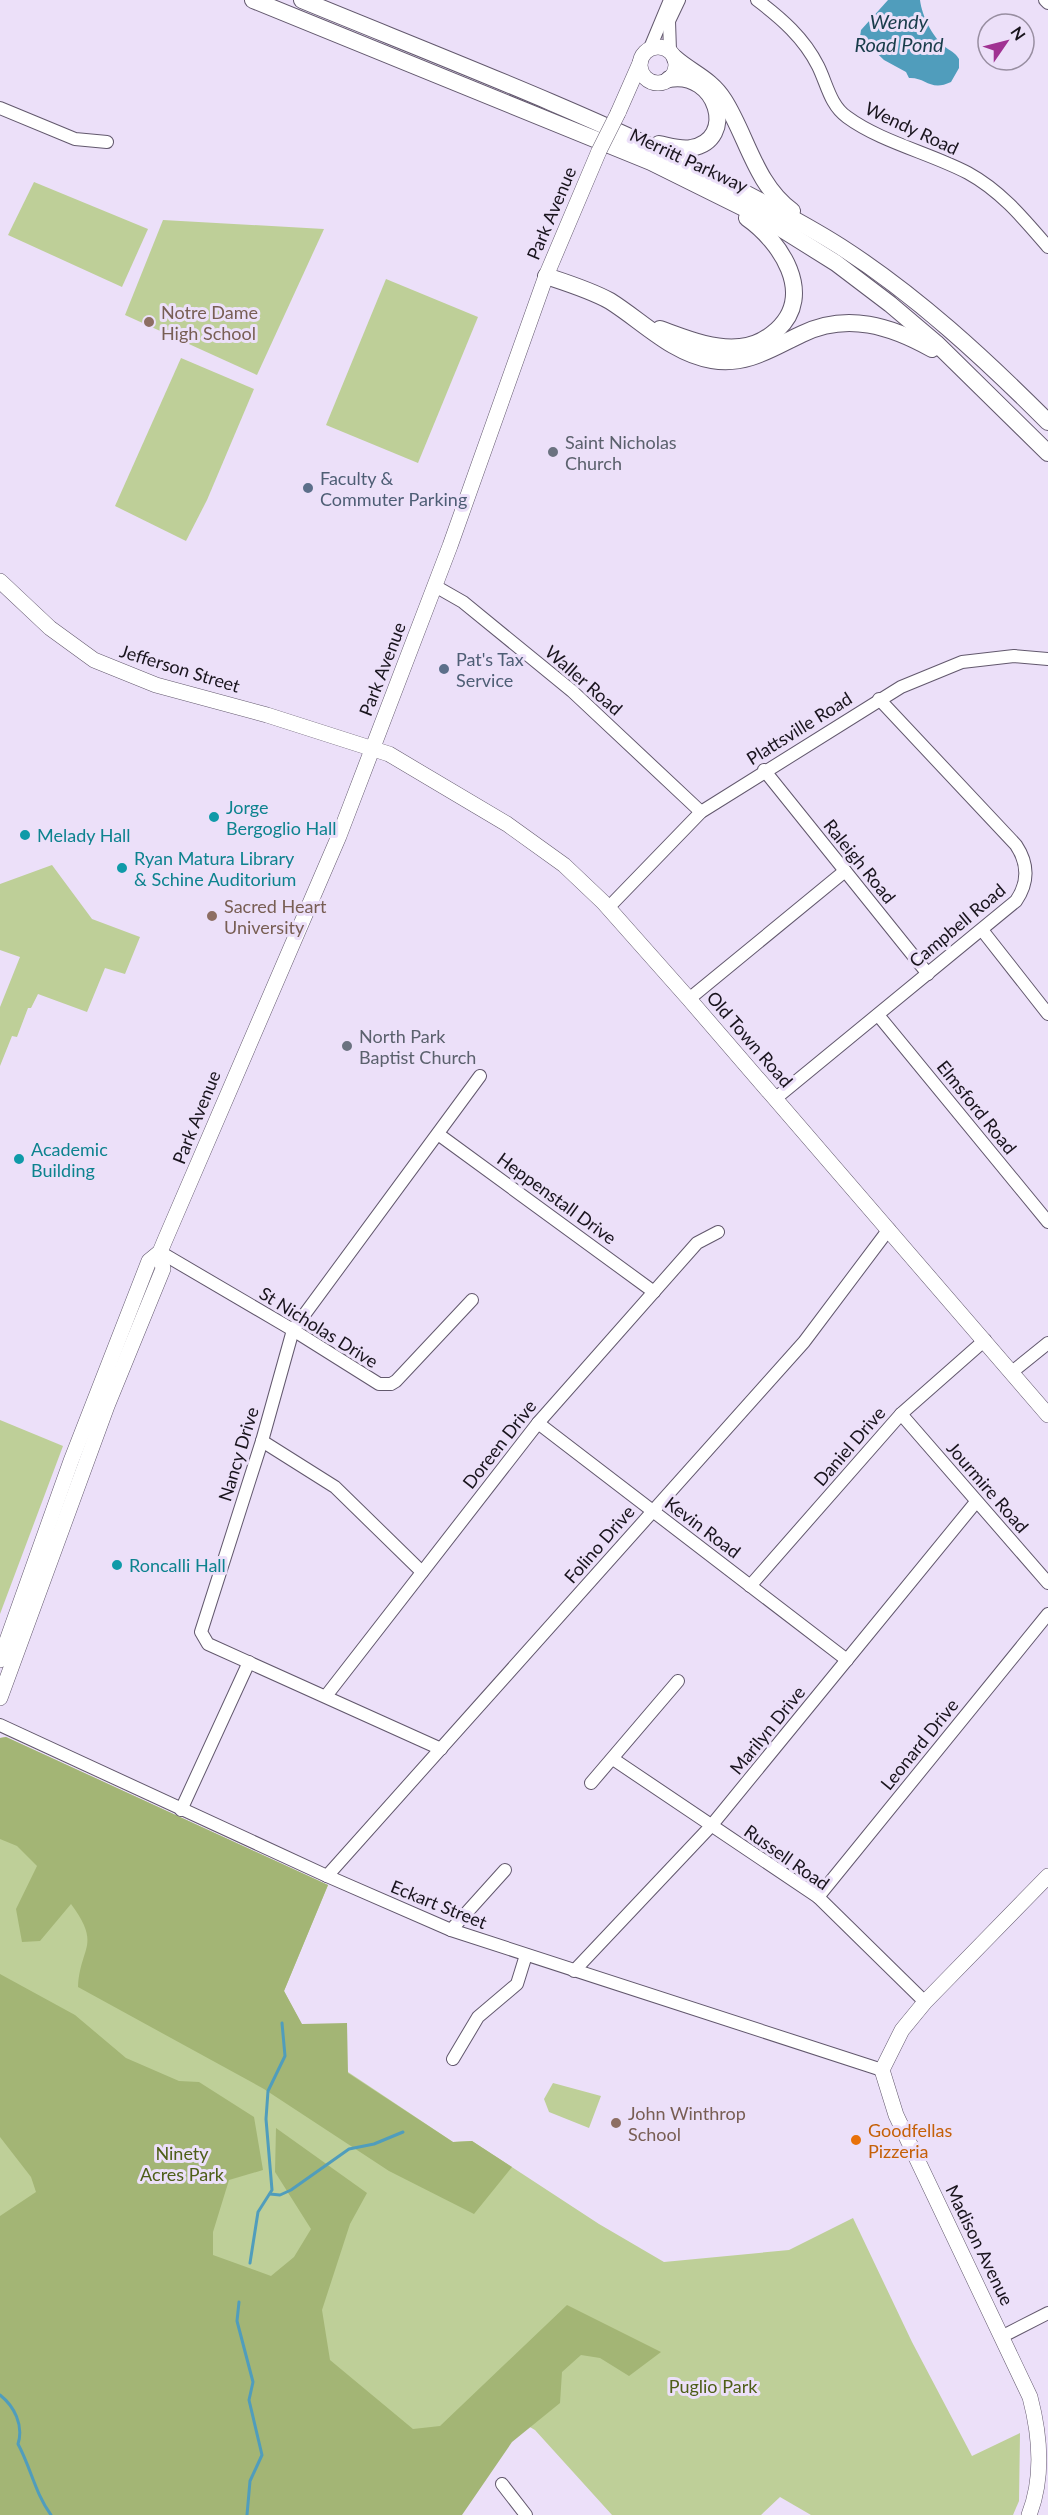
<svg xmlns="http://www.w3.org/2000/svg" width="1048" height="2515" font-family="Lato,sans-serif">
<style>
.green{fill:#becf98}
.forest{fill:#a3b575}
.water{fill:#509dbc}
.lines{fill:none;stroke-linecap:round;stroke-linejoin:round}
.stream{stroke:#509dbc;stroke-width:3}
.minor-casing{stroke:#62586d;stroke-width:14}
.major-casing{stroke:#62586d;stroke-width:16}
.highway-casing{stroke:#62586d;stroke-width:18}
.minor{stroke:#fff;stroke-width:12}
.major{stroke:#fff;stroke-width:15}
.highway{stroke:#fff;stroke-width:16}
.major-bridge-casing{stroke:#62586d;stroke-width:16;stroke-linecap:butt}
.major-bridge{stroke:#fff;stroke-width:15}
.education-dot{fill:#8d6e63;stroke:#ece0f9;stroke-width:2}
.worship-dot{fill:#6b7280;stroke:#ece0f9;stroke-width:2}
.service-dot{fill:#5c6f8a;stroke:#ece0f9;stroke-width:2}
.culture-dot{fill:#0f9aa8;stroke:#ece0f9;stroke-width:2}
.food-dot{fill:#e8710a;stroke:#ece0f9;stroke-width:2}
.labels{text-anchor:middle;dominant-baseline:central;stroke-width:6;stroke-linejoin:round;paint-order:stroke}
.street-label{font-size:18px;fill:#19141d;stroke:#ece0f9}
.education-label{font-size:18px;fill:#785e54;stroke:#ece0f9;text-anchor:start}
.worship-label{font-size:18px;fill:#5b616d;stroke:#ece0f9;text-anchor:start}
.service-label{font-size:18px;fill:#4e5e75;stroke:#ece0f9;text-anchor:start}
.culture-label{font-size:18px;fill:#0d838f;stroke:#ece0f9;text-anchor:start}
.food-label{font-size:18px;fill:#c56008;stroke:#ece0f9;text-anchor:start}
.park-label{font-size:18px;fill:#4e5e18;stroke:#ece0f9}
.water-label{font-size:20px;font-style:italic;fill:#183c4a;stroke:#ece0f9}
</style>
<rect width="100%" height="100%" fill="#ece0f9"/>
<g class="green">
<polygon points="34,182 148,229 122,287 8,235"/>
<polygon points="163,220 324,229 257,375 125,315"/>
<polygon points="386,279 478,317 418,463 326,425"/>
<polygon points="181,358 254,389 207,500 186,541 115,506"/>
<polygon points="52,865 92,919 140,937 125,974 105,968 87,1012 38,994 31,1008 28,1008 17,1037 12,1036 0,1066 0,1007 20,957 0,950 0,884"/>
<polygon points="0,1420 63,1446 0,1614"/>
<polygon points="6,1737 328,1885 284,1991 302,2025 348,2072 453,2142 472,2141 599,2224 664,2262 789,2250 853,2218 912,2342 972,2456 1020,2433 1019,2501 1013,2515 811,2515 780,2497 761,2515 612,2515 535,2430 509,2415 0,2515 0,1738"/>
<polygon points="553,2083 601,2096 589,2128 549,2112 544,2099"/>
</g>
<g class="forest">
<path d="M 6,1737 L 328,1885 L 284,1991 L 302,2024 L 347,2023 L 348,2073 L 453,2142 L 472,2141 L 512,2167 L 474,2214 L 389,2171 L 264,2089 L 78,1987 C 80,1946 102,1946 71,1904 L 40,1941 L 22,1942 L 16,1909 L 37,1866 L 17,1846 L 0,1839 L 0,1738 Z"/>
<polygon points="0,1974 75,2015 126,2058 179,2081 199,2082 254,2117 263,2170 229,2180 213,2232 213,2255 271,2276 294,2257 311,2229 275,2172 276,2128 367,2193 350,2224 322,2310 330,2360 413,2429 440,2426 567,2305 661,2352 629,2376 600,2358 581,2355 562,2372 560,2403 512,2442 462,2515 0,2515 0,2216 36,2192 31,2177 0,2137"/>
</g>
<path class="water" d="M 888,0 L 920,0 C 922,16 932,36 944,46 C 950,51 955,52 959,59 L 959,68 L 951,82 C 930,92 926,77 909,78 L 906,72 L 884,60 L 860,37 L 861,30 Z"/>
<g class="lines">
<g class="stream">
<polyline points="270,2194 280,2195 291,2190 349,2149 374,2144 403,2132"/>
<polyline points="250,2263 258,2212 272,2190 266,2119 268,2091 285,2056 282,2023"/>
<polyline points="239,2302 237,2321 253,2382 249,2400 262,2455 250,2481 247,2515"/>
<path d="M 0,2395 C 14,2406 24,2425 18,2444 C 31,2468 35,2493 51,2515"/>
</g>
<g class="minor-casing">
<g id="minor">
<path d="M 757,0 C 781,18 804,38 818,66 C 827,84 830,105 847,117 C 881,142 930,153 968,173 C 1001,191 1024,219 1048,247"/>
<polyline points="1045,0 1048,3"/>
<polyline points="650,48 670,0"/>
<polyline points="670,51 669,21 679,0"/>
<polyline points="0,108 75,139 107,142"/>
<polyline points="435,586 463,602 572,691 701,812"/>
<polyline points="764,770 928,974"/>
<polyline points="608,908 701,812 901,687 962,662 1014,656 1048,659"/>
<polyline points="982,930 1048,1014"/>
<polyline points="689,999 845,871"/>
<polyline points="878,1015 1048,1222"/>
<path d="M 776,1098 L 1016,901 C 1029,882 1028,863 1016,845 L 879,699"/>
<polyline points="438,1134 654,1292"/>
<polyline points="160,1252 293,1330 379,1384 391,1384 396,1381 472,1300"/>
<polyline points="1012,1372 1048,1343"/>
<polyline points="901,1414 1048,1583"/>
<polyline points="538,1423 847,1660"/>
<polyline points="262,1441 335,1487 422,1572"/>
<polyline points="750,1586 901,1414 985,1340"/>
<polyline points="326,1696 538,1423 697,1243 718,1232"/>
<polyline points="0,1725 327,1876 451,1930 882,2070"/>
<polyline points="441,1749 208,1644 201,1632 262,1441 293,1330 480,1076"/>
<polyline points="613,1759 818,1897 925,2002"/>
<polyline points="591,1783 678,1681"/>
<polyline points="181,1810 249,1662"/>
<polyline points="327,1876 804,1342 889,1229"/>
<polyline points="818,1897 1048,1614"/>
<polyline points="451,1930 505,1870"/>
<polyline points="574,1971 711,1826 976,1502"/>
<polyline points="453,2059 478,2017 517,1984 526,1955"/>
<polyline points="1003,2336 1048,2313"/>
<polyline points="502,2484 526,2515"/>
</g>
</g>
<g class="major-casing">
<g id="major">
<circle cx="658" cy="65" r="18"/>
<polyline points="618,113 640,63"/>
<polyline points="0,581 50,628 94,660 156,685 267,715 389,754 507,824 564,865 603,902 689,999 1048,1415"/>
<polyline points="0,1660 71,1461 149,1261 160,1252 165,1240 339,836 450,546 546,276 599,151"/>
<polyline points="0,1698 107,1406 163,1269 160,1252"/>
<path d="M 1029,2515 C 1044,2477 1040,2435 1030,2397 L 896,2115 L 882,2070 L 902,2030 L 925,2002 L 1048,1876"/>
</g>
</g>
<g class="highway-casing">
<g id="highway">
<polyline points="253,0 651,162 764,218 836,263 890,304 936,343 1048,453"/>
<path d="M 302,0 C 438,56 577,109 710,175 C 754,198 799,220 841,247 C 917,296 984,358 1048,422"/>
<path d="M 675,58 C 692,73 711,79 724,100 C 747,136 755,184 792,211"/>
<path d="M 659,144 C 669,146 681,150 691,148 C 738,140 717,70 669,79"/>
<path d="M 546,276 C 567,283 590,290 610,301 C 642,321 673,354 712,360 C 747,366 772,348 802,334 C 847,312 891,326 932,349"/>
<path d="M 660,329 C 685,338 713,350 740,347 C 754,346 767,339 777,330 C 816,294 780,241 747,218"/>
</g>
</g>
<use href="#minor" class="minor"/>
<use href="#major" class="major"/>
<use href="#highway" class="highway"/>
<g class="major-bridge-casing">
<polyline id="major-bridge" points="599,151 618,113"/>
</g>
<use href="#major-bridge" class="major-bridge"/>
</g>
<g class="education-dot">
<circle cx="149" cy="322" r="6"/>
<circle cx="212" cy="916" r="6"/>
<circle cx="616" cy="2123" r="6"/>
</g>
<g class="worship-dot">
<circle cx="553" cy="452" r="6"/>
<circle cx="347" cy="1046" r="6"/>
</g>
<g class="service-dot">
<circle cx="308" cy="488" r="6"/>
<circle cx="444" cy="669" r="6"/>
</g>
<g class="culture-dot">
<circle cx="214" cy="817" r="6"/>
<circle cx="25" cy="835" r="6"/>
<circle cx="122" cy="868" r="6"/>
<circle cx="19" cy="1159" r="6"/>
<circle cx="117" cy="1565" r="6"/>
</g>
<circle class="food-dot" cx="856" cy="2140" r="6"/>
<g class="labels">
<g class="street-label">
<text transform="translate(912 128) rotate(25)">Wendy Road</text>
<text transform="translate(689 160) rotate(25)">Merritt Parkway</text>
<text transform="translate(551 213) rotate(-67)">Park Avenue</text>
<text transform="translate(180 668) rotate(17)">Jefferson Street</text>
<text transform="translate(382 669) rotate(-69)">Park Avenue</text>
<text transform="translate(584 680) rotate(41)">Waller Road</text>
<text transform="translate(799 728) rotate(-32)">Plattsville Road</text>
<text transform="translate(860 861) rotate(51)">Raleigh Road</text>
<text transform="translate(957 925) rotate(-40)">Campbell Road</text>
<text transform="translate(750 1039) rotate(49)">Old Town Road</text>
<text transform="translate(977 1107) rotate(51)">Elmsford Road</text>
<text transform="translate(196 1117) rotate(-68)">Park Avenue</text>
<text transform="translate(557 1198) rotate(36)">Heppenstall Drive</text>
<text transform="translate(319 1327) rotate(32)">St Nicholas Drive</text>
<text transform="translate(499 1444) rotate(-52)">Doreen Drive</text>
<text transform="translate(849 1446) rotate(-49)">Daniel Drive</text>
<text transform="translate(238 1454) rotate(-73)">Nancy Drive</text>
<text transform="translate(988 1487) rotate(49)">Jourmire Road</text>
<text transform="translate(703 1527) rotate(37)">Kevin Road</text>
<text transform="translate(599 1544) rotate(-49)">Folino Drive</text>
<text transform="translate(767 1730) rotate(-51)">Marilyn Drive</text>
<text transform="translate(919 1744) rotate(-51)">Leonard Drive</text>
<text transform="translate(787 1857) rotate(35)">Russell Road</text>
<text transform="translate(439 1904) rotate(22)">Eckart Street</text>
<text transform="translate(980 2245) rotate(64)">Madison Avenue</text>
</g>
<g class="education-label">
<text x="161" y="312">Notre Dame<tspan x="161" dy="21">High School</tspan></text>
<text x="224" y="906">Sacred Heart<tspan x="224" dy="21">University</tspan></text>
<text x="628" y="2113">John Winthrop<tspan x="628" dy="21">School</tspan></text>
</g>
<g class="worship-label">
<text x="565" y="442">Saint Nicholas<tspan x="565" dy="21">Church</tspan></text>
<text x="359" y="1036">North Park<tspan x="359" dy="21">Baptist Church</tspan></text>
</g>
<g class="service-label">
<text x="320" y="478">Faculty &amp;<tspan x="320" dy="21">Commuter Parking</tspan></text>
<text x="456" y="659">Pat's Tax<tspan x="456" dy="21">Service</tspan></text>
</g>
<g class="culture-label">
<text x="226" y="807">Jorge<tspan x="226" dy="21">Bergoglio Hall</tspan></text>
<text x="37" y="835">Melady Hall</text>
<text x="134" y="858">Ryan Matura Library<tspan x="134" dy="21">&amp; Schine Auditorium</tspan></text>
<text x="31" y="1149">Academic<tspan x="31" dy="21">Building</tspan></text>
<text x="129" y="1565">Roncalli Hall</text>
</g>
<g class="food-label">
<text x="868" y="2130">Goodfellas<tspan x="868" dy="21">Pizzeria</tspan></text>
</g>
<g class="park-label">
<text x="182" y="2153">Ninety<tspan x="182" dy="21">Acres Park</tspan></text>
<text x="713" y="2386">Puglio Park</text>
</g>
<g class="water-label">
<text x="899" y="21">Wendy<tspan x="899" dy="23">Road Pond</tspan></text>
</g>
</g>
<g transform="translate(1006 42) rotate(55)"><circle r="28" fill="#ece0f9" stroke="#988ea1" stroke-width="1.5"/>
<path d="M0-4.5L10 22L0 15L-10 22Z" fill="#a03292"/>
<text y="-9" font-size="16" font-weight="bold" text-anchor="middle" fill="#19141d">N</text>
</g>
</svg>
